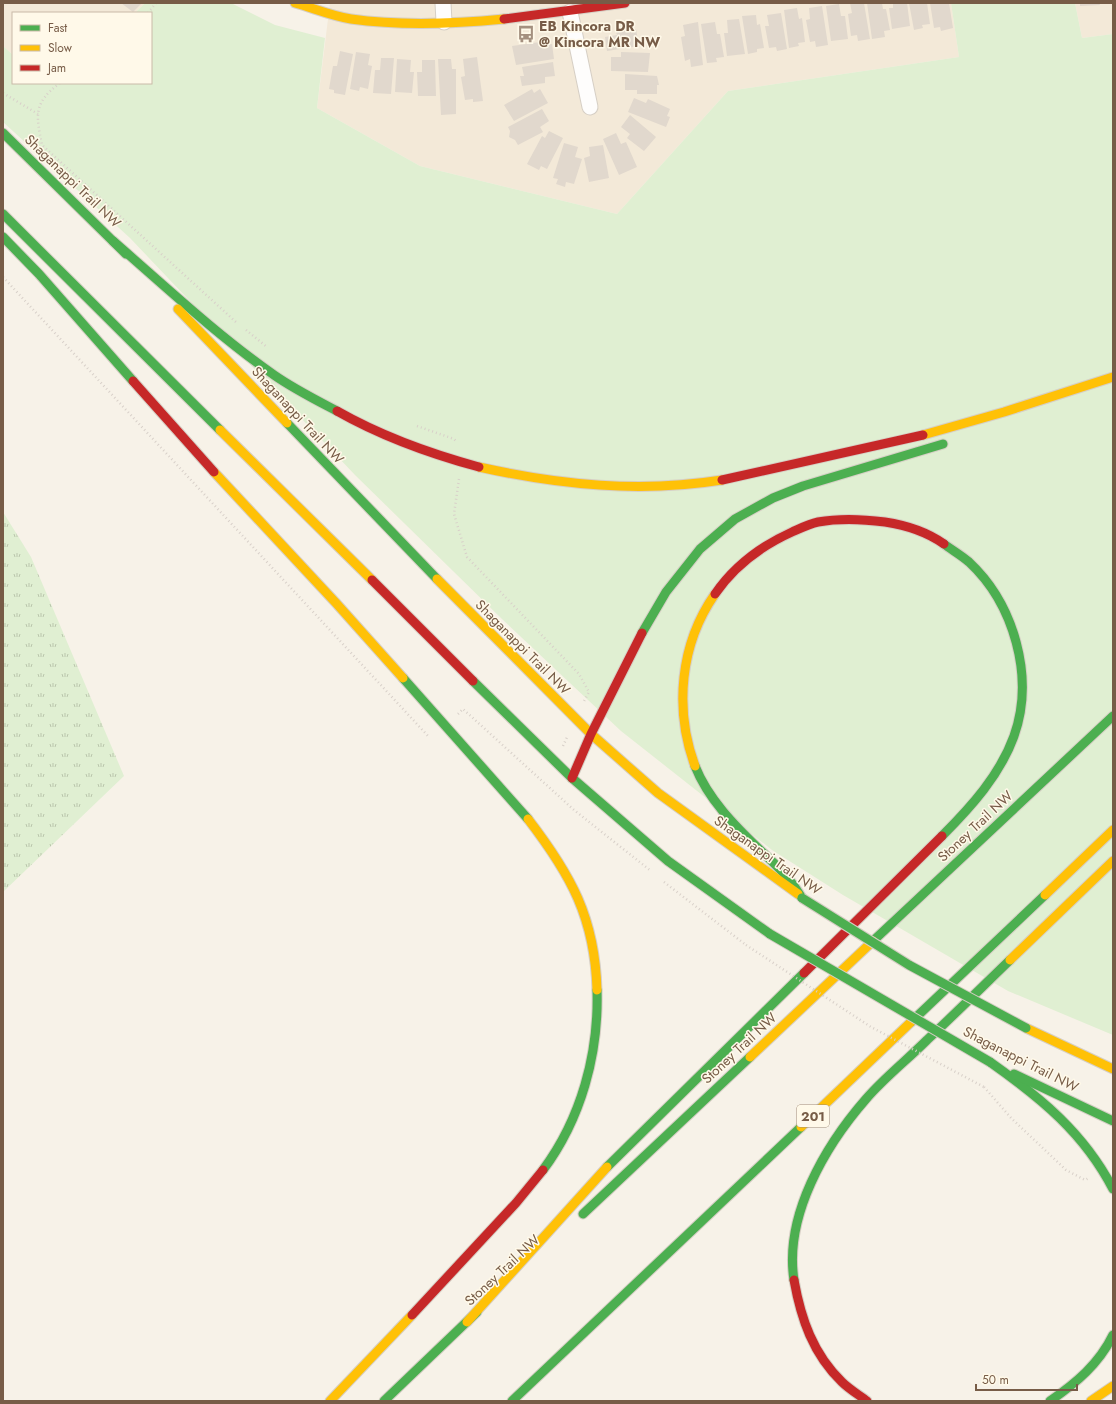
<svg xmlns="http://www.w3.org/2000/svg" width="1116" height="1404" font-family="Jost,sans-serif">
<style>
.residential{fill:#f3e9d8}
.grass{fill:#e0efd2}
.park{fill:url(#park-tufts)}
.building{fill:#e1d8cd}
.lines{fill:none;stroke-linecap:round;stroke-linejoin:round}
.street-casing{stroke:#d6cfc5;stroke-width:17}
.fast-casing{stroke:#d6cfc5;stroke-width:11}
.slow-casing{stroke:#d6cfc5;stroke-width:11}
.jam-casing{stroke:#d6cfc5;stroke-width:11}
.path{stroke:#d8d0c9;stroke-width:2.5;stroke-dasharray:1 3;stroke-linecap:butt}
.street{stroke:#fefdfc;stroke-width:15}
.fast{stroke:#4caf50;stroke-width:9}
.slow{stroke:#ffc107;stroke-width:9}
.jam{stroke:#c62828;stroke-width:9}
.fast-bridge-casing{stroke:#d6cdc4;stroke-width:11;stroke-linecap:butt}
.path-bridge{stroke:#d8d0c9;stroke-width:2.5;stroke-dasharray:1 3;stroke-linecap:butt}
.fast-bridge{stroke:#4caf50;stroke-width:9}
.labels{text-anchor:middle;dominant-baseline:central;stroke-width:3;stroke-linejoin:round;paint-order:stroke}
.shield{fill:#fff9e9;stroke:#a08b78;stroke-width:1}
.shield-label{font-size:13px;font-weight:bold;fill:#775c47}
.poi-label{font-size:14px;font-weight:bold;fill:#775c47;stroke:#fff9e9;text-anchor:start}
.street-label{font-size:14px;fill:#775c47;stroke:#fff9e9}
</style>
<defs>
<pattern id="park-tufts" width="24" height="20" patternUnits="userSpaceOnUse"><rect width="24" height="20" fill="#e0efd2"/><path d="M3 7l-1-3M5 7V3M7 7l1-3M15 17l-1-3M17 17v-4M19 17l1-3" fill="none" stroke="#bac5ac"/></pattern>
</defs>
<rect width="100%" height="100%" fill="#f7f2e8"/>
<g class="residential">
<polygon points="3,3 145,3 135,13 13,13 13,55 3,46"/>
<polygon points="330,3 951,3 959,57 728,91 617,214 420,166 317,108"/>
<polygon points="1075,3 1113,3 1113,34 1082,38"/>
</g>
<polygon class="grass" points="145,3 231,3 275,25 325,38 317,108 420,166 617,214 728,91 959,57 951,3 1075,3 1082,38 1113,34 1113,1035 1008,991 843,895 772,850 621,731 502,619 355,475 130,238 3,122 3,46 13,55 13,83 151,83 151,13 135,13"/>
<polygon class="park" points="3,512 31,557 124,776 3,892"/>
<g class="building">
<polygon points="121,3 142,3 133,12"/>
<polygon points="850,3 864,3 870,39 858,41 857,35 851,36 848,14 852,13"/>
<polygon points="867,3 882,3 883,9 886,9 890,30 884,31 885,37 872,39"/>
<polygon points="893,3 907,3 910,26 892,29 889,8 893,8"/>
<polygon points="909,3 927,3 930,24 922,25 923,28 914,30"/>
<polygon points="930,3 949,3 953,28 941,31 940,27 934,28"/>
<polygon points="1080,3 1099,3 1100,5 1080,6"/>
<polygon points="839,4 841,16 845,16 848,39 831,41 826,6"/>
<polygon points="822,6 828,45 816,47 815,41 810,42 806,20 810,19 809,8"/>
<polygon points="797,8 799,19 802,18 805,42 798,43 799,46 789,48 784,10"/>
<polygon points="781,13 787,49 777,51 776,47 769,48 765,26 769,26 767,15"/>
<polygon points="756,15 757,25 760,24 764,48 757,49 757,52 748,54 742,16"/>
<polygon points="739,19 745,54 727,56 724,33 728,33 727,20"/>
<polygon points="698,22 703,65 691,67 690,59 685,61 681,37 685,36 683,25"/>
<polygon points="715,22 717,34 720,34 724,57 716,58 717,62 707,63 701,24"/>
<polygon points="636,29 639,46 607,51 605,37 617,35 616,32"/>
<polygon points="540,42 541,45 552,44 554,59 516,65 512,46"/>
<polygon points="340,51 353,54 345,95 334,93 334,90 329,89 333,66 337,66"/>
<polygon points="356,52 370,54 368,65 372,66 368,89 360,87 359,91 350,89"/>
<polygon points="621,52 650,53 648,72 611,71 611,57 621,57"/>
<polygon points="477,57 483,101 473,102 473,99 465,100 461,77 465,76 463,59"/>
<polygon points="381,58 394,58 391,94 373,93 375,70 380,70"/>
<polygon points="397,59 411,60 410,72 414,72 412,93 395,92"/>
<polygon points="438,59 451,59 452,69 456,69 456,114 441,115"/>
<polygon points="422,60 435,60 436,96 418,96 417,72 422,72"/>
<polygon points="553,62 555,76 545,77 545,83 522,86 520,76 524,76 522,67"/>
<polygon points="625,74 657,76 659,85 657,85 657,94 637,94 637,90 625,90"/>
<polygon points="532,89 534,93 540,89 548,103 514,121 504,105"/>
<polygon points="634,98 646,103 648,99 670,109 667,116 670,117 666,127 628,112"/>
<polygon points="542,109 549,121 540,127 543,132 518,145 515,140 509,137 510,131 508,127"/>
<polygon points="630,115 656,137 644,151 627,138 630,134 621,127"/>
<polygon points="549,131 563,138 547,169 541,166 539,170 527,164 542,136 545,138"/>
<polygon points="616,133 621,144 626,142 637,167 619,175 603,139"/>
<polygon points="564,143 578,147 575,157 582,159 574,184 566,182 565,187 556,184 558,179 553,178"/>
<polygon points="603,145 609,178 589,182 584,158 590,156 589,147"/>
</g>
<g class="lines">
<g class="street-casing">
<g id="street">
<polyline points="443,3 444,22"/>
<polyline points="570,12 590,107"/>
</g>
</g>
<g class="fast-casing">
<g id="fast">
<polyline points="3,133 126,254"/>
<polyline points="3,214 220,430"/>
<polyline points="3,237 39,274 133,381"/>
<path d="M 113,241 C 166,287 217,335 274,375 C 294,389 316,400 337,411"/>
<polyline points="287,423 437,579"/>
<polyline points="642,633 666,592 700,549 735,519 773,498 803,486 943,444"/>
<polyline points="403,678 528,819"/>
<polyline points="473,681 572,778"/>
<path d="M 695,766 C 708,799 735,826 760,850 C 778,867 789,876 802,898"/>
<polyline points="572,778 668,861 770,934"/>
<path d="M 942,836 C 971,807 1000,775 1014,736 C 1035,677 1014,604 969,562 C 961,555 952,550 944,544"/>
<polyline points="873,941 1113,716"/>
<polyline points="911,1022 1045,895"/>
<path d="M 990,1062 C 1041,1098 1084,1133 1113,1189"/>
<polyline points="1014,1074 1113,1121"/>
<polyline points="607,1167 804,973"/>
<path d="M 543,1170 C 581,1119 599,1054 597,990"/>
<polyline points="583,1214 750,1057"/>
<path d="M 794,1280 C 784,1216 825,1146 866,1099 C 884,1078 907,1060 927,1040 C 955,1014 982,987 1010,960"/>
<polyline points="384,1401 477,1312"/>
<polyline points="512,1401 801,1127"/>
<path d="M 1050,1401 C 1076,1383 1099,1364 1113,1335"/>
</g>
</g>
<g class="slow-casing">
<g id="slow">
<path d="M 295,3 C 313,8 332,16 351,19 C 401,26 453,24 504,19"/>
<polyline points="178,309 287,423"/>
<polyline points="220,430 372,580"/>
<polyline points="923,435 1004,412 1113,377"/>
<path d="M 479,467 C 560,485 640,493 722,480"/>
<polyline points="214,472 336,603 403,678"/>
<polyline points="437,579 591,734"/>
<polyline points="591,734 658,793 798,894"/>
<path d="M 695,766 C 674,709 680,644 715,594"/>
<path d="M 528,819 C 571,875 595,918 597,990"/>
<polyline points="1045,895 1113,830"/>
<polyline points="1010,960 1113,861"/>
<polyline points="1026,1028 1113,1069"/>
<polyline points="750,1057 873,941"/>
<polyline points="801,1127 911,1022"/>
<polyline points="467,1322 607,1167"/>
<polyline points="330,1401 412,1315"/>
<polyline points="1091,1401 1113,1386"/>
</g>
</g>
<g class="jam-casing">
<g id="jam">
<polyline points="504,19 625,3"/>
<polyline points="133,381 214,472"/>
<path d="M 337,411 C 381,436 431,454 479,467"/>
<polyline points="722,480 923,435"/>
<polyline points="372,580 473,681"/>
<path d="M 715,594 C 735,565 761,546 792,532 C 801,528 809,524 818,522 C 840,518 862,519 885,522 C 905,525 927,532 944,544"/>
<polyline points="572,778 591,734 642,633"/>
<polyline points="804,973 942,836"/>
<path d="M 794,1280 C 801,1319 813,1354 842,1382 C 849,1389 859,1395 867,1401"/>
<polyline points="412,1315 516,1203 543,1170"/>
</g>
</g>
<g class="path">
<polyline points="148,13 156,3"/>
<path d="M 60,83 C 33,103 36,115 42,145 L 237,323"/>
<polyline points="3,93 38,114"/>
<polyline points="3,277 428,736 430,735"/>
<polyline points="246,330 267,347"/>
<polyline points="417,426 454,439 457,442"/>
<polyline points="459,479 454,514 467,557 579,674 589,692 583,703"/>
<polyline points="458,714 463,709 574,810 651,871"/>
<polyline points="563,746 568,735"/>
<polyline points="664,882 746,945"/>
<polyline points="984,1087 1012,1119 1066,1170 1085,1180 1089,1178"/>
</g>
<use href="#street" class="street"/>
<use href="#fast" class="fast"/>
<use href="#slow" class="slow"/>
<use href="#jam" class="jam"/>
<g class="fast-bridge-casing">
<g id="fast-bridge">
<polyline points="802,898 909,965 1026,1028"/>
<polyline points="770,934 990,1062"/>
</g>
</g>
<polyline class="path-bridge" points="746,945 871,1027 984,1087"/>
<use href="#fast-bridge" class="fast-bridge"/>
</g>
<defs>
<g id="bus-bare" transform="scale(1.38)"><path d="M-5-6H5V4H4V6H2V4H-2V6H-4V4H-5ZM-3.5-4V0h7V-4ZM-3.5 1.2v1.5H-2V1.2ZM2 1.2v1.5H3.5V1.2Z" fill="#a4907f" stroke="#fff9e9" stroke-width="2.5" paint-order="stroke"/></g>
</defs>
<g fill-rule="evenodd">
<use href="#bus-bare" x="526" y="34"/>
</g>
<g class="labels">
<rect class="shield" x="797" y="1105" width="32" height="22" rx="3"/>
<g class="shield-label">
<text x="813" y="1116">201</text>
</g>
<g class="poi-label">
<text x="539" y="26">EB Kincora DR<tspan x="539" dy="16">@ Kincora MR NW</tspan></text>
</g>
<g class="street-label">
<text transform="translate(73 181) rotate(44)">Shaganappi Trail NW</text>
<text transform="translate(298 415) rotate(47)">Shaganappi Trail NW</text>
<text transform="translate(523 647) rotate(45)">Shaganappi Trail NW</text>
<text transform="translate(975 826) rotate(-43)">Stoney Trail NW</text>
<text transform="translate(768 855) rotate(35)">Shaganappi Trail NW</text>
<text transform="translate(739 1048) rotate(-43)">Stoney Trail NW</text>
<text transform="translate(1021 1059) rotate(27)">Shaganappi Trail NW</text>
<text transform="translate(502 1270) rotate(-43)">Stoney Trail NW</text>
</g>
</g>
<rect width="1116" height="1404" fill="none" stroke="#775c47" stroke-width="8"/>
<rect x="12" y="12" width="140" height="72" fill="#fff9e9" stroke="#c9baa8"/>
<rect x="20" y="25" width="20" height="6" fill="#4caf50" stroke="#c9baa8"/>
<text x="48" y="32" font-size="12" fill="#775c47">Fast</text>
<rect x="20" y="45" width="20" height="6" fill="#ffc107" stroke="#c9baa8"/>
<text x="48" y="52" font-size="12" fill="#775c47">Slow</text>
<rect x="20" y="65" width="20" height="6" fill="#c62828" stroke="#c9baa8"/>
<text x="48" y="72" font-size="12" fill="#775c47">Jam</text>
<path d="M976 1384v6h101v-6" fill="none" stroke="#775c47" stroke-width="2"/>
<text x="982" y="1384" font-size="12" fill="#775c47" stroke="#fff9e9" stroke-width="3" paint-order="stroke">50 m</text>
</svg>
